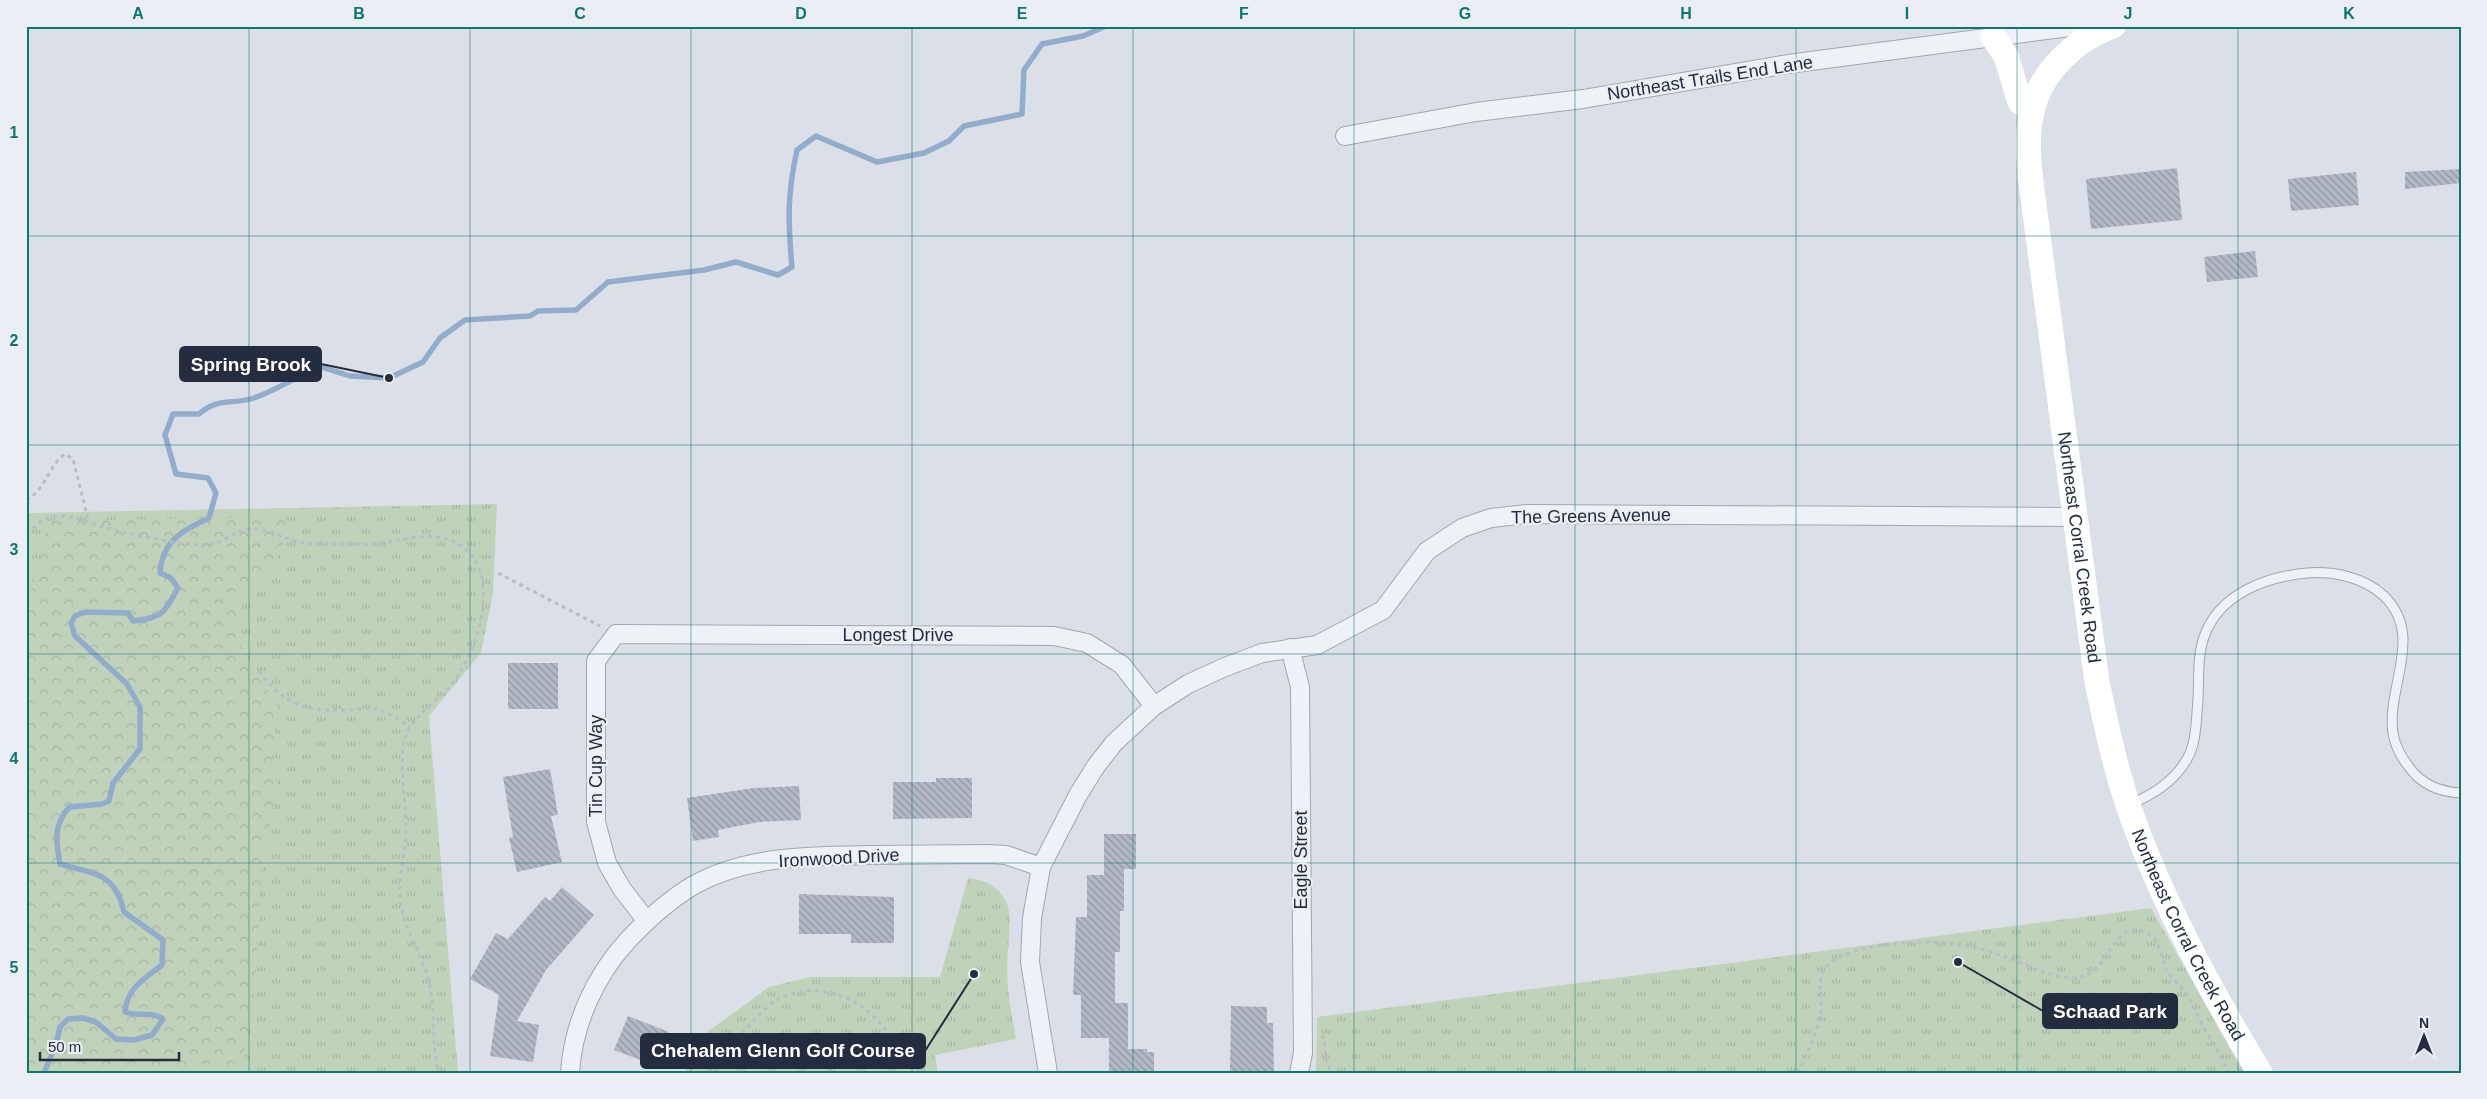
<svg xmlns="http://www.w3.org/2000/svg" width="2487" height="1099" font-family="Arial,sans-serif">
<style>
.grass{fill:url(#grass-tufts)}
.forest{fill:url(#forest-crowns)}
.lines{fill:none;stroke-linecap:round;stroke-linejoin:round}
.stream{stroke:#92adcc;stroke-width:5.5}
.building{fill:url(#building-back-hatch)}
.lane-casing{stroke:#a0a7b2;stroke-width:11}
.street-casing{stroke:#a0a7b2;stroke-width:20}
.path{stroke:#b9bec6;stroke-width:3;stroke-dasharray:4 4;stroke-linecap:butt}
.lane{stroke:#eef1f6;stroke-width:9}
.street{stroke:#eef1f6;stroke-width:18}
.secondary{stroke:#fff;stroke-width:25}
.grid{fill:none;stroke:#0f766e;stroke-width:1;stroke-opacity:0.55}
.labels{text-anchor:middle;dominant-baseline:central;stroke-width:4.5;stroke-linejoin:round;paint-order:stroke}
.street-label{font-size:18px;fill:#242d3f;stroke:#ebeff5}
.leader{fill:none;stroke:#242d3f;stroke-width:2}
.callout-dot{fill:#242d3f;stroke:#ebeff5;stroke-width:2}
.callout{fill:#242d3f;stroke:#242d3f;stroke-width:2}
.callout-label{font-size:19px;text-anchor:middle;font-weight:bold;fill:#fff}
.neatline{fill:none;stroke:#0f766e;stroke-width:2}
.grid-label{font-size:16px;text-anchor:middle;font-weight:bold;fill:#0f766e}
</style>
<defs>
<pattern id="grass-tufts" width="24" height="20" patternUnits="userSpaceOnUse" patternTransform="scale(1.25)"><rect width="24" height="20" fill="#c1d2bb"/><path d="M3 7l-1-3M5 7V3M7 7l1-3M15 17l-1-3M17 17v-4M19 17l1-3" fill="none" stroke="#a6b5a2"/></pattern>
<pattern id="forest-crowns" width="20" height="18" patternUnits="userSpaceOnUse" patternTransform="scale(1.25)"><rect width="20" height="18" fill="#c1d2bb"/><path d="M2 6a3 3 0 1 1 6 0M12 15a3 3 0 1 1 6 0" fill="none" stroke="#a6b5a2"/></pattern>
<pattern id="building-back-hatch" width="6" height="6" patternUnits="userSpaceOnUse" patternTransform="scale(1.25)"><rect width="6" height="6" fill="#b2b9c5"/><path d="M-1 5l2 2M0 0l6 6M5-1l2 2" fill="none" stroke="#9197a1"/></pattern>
</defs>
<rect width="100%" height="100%" fill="#dbe0e8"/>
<g class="grass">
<polygon points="497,504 493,594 481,653 429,716 458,1073 26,1073 26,513"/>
<path d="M 968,878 C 985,879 1001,888 1007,904 C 1013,920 1007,951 1007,970 C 1007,993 1012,1016 1016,1039 L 935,1055 L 938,1073 L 684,1073 L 707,1032 L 769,987 L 810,977 L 940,977 Z"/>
<polygon points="2151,908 2244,1073 1316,1073 1317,1017"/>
</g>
<polygon class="forest" points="273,517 293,521 278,556 239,601 237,640 257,676 279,705 271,754 278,787 262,858 255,988 241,1073 26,1073 26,605 39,562 48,521"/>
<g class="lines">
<path class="stream" d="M 44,1073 L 56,1044 L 60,1027 L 68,1019 L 83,1018 L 96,1022 L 116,1039 L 134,1040 L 152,1035 L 163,1019 C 152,1011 138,1017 125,1012 C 127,988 144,979 162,965 L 163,940 L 124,912 C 115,872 94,874 60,864 C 56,841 53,826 69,807 L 102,804 L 109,801 L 113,783 L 140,749 L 140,707 L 127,684 L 75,636 L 71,623 L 75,616 L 85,612 L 128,613 L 133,621 C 163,618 164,613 178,588 L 171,578 L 160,573 C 162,541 183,530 209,518 L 216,493 L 208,478 L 176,474 L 165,435 L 173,414 L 199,414 C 218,397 232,405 254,398 C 277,390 297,377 318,366 L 350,376 L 389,378 L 423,362 L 440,338 L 465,320 L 530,316 L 538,311 L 576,310 L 608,282 L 704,270 L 736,262 L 778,275 L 792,267 C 788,221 787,195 797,150 L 816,136 L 877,162 L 924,153 L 949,141 L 964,126 L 1022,114 L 1024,70 L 1042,44 L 1083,36 L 1106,26"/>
</g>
<g class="building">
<polygon points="2177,168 2182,220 2091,229 2086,179"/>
<polygon points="2460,169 2461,183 2405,189 2405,172"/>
<polygon points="2356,172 2359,205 2291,211 2288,179"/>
<polygon points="2255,251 2258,277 2207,282 2204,257"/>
<rect x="508" y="663" width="50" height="46"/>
<polygon points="550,769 558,815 551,816 562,862 517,872 509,838 513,837 503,777"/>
<polygon points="936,778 972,778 972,818 893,819 893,782 936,782"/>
<polygon points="799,786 801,820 759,822 718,830 719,837 693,841 687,798 754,788"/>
<polygon points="1104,834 1136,834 1136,869 1124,869 1124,911 1120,911 1120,952 1115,952 1115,1003 1128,1003 1128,1049 1147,1049 1147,1052 1154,1052 1154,1073 1109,1073 1109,1038 1081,1038 1081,995 1073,995 1076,917 1087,917 1087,875 1104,875"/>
<polygon points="562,887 594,915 546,970 517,1021 539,1025 533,1062 490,1056 499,995 470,979 496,933 508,939 545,897 550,901"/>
<polygon points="799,894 894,897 894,943 851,943 851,934 799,934"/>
<polygon points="1231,1006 1267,1007 1267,1023 1273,1023 1274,1073 1230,1073"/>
<polygon points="628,1016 669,1032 656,1066 614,1050"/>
</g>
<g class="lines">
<g class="lane-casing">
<path id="lane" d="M 2129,805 C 2152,795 2174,782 2187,759 C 2195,746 2196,727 2197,712 C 2200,688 2196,659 2204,637 C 2219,594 2265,577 2307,573 C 2333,571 2364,577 2384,596 C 2425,636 2386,687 2393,733 C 2395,746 2401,757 2409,767 C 2421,784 2440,792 2461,793"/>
</g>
<g class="street-casing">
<g id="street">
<polyline points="1345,136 1476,112 1583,99 1788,64 2077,26"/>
<polyline points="1290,648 1300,687 1303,1053 1299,1073"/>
<polyline points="646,920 622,889 607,863 596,822 596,661 616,634 1054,636 1087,643 1122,665 1154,706"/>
<path d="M 570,1073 C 573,1024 595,976 628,940 C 647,920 670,899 694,885 C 747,855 813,856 871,855 C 910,855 949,854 989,854 L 1006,855 L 1041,867"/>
<polyline points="1048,1073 1030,962 1032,918 1041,867 1078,795 1096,766 1114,743 1154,706 1188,684 1225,667 1262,653 1317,645 1383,610 1427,551 1462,528 1491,518 1527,514 2076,517"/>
</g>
</g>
<g class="path">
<path d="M 26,500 C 46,490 48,466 65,454 L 73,459 L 89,523"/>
<path d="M 26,533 C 33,529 40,521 47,518 C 65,511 89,523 107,528 C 132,534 188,548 212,544 C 225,541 237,530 250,529 C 268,528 282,538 299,542 C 315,545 334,544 350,544 C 359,544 367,545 376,544 C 397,542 420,533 442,538 C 498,550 487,619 468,658 C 464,665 460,673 455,680 C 438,702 407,717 403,747 C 400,774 406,802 406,829 C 406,856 395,883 402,910 C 408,937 425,959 430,986 C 435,1015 432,1044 438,1073"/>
<polyline points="498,573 600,626"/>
<path d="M 259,671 C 283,704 305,712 345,710 C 355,710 367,707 376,709 C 389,713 400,720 410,727"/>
<polyline points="1321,1036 1324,1038 1326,1060 1331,1073"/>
<path d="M 716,1073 C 722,1055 734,1042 746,1029 C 756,1019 767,1004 780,998 C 823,978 874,1002 893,1043 C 898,1052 899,1063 900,1073"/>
<path d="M 1798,1073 C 1805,1056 1820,1028 1821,1009 C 1822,992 1815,976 1830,963 C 1855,943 1925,939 1955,944 C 1971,946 1988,951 2003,956 C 2024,963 2048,977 2071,978 C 2113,979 2107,920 2144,932 C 2162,938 2160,960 2168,973 C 2173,980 2180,986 2186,993 C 2193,1003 2197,1015 2203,1026 C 2212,1042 2221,1056 2228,1073"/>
</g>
<use href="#lane" class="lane"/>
<use href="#street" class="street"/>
<g class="secondary">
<path id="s1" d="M 2113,26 C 2076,39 2041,71 2032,111 C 2024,144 2031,180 2035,213 L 2097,682 C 2107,729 2117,777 2134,822 C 2166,909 2212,993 2260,1073"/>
<polyline points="1993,37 2006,56 2020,102 2032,110"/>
</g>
</g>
<path class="grid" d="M 249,26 L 249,1073M 470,26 L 470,1073M 691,26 L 691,1073M 912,26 L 912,1073M 1133,26 L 1133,1073M 1354,26 L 1354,1073M 1575,26 L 1575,1073M 1796,26 L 1796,1073M 2017,26 L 2017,1073M 2238,26 L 2238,1073M 26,236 L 2461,236M 26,445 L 2461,445M 26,654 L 2461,654M 26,863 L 2461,863"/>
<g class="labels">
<g class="street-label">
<text transform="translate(1710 78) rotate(-9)">Northeast Trails End Lane</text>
<text transform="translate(1591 516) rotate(-1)">The Greens Avenue</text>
<text stroke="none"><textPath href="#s1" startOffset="562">Northeast Corral Creek Road</textPath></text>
<text x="898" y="635">Longest Drive</text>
<text transform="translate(596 766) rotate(-90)">Tin Cup Way</text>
<text transform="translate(839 858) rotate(-3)">Ironwood Drive</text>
<text transform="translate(1301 860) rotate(-90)">Eagle Street</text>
<text stroke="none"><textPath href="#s1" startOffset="968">Northeast Corral Creek Road</textPath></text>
</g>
</g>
<path class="leader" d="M389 378L321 364M1958 962L2043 1011M974 974L925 1051"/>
<g class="callout-dot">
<circle cx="389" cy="378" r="5"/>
<circle cx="1958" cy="962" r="5"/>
<circle cx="974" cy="974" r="5"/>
</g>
<g class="callout">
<rect x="180" y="347" width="141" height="34" rx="5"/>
<rect x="2043" y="994" width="134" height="34" rx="5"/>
<rect x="641" y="1034" width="284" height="34" rx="5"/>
</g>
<g class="callout-label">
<text x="251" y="371">Spring Brook</text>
<text x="2110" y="1018">Schaad Park</text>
<text x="783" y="1057">Chehalem Glenn Golf Course</text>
</g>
<rect width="2487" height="1099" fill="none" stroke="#ebeff5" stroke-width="55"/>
<g transform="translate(2424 1036)" stroke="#ebeff5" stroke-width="4" paint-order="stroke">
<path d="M0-4L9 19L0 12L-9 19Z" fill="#242d3f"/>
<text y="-8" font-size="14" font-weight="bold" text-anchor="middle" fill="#242d3f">N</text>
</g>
<path d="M40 1052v8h139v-8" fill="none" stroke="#242d3f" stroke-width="2.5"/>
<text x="48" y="1052" font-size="15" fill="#242d3f" stroke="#ebeff5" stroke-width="4" paint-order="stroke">50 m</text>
<rect x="28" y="28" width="2432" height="1044" class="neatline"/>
<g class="grid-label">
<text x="138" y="19">A</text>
<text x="359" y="19">B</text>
<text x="580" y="19">C</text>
<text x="801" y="19">D</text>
<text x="1022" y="19">E</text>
<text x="1244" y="19">F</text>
<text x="1465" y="19">G</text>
<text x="1686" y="19">H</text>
<text x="1907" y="19">I</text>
<text x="2128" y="19">J</text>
<text x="2349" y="19">K</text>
<text x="14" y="138">1</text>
<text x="14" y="346">2</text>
<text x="14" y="555">3</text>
<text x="14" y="764">4</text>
<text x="14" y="973">5</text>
</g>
</svg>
